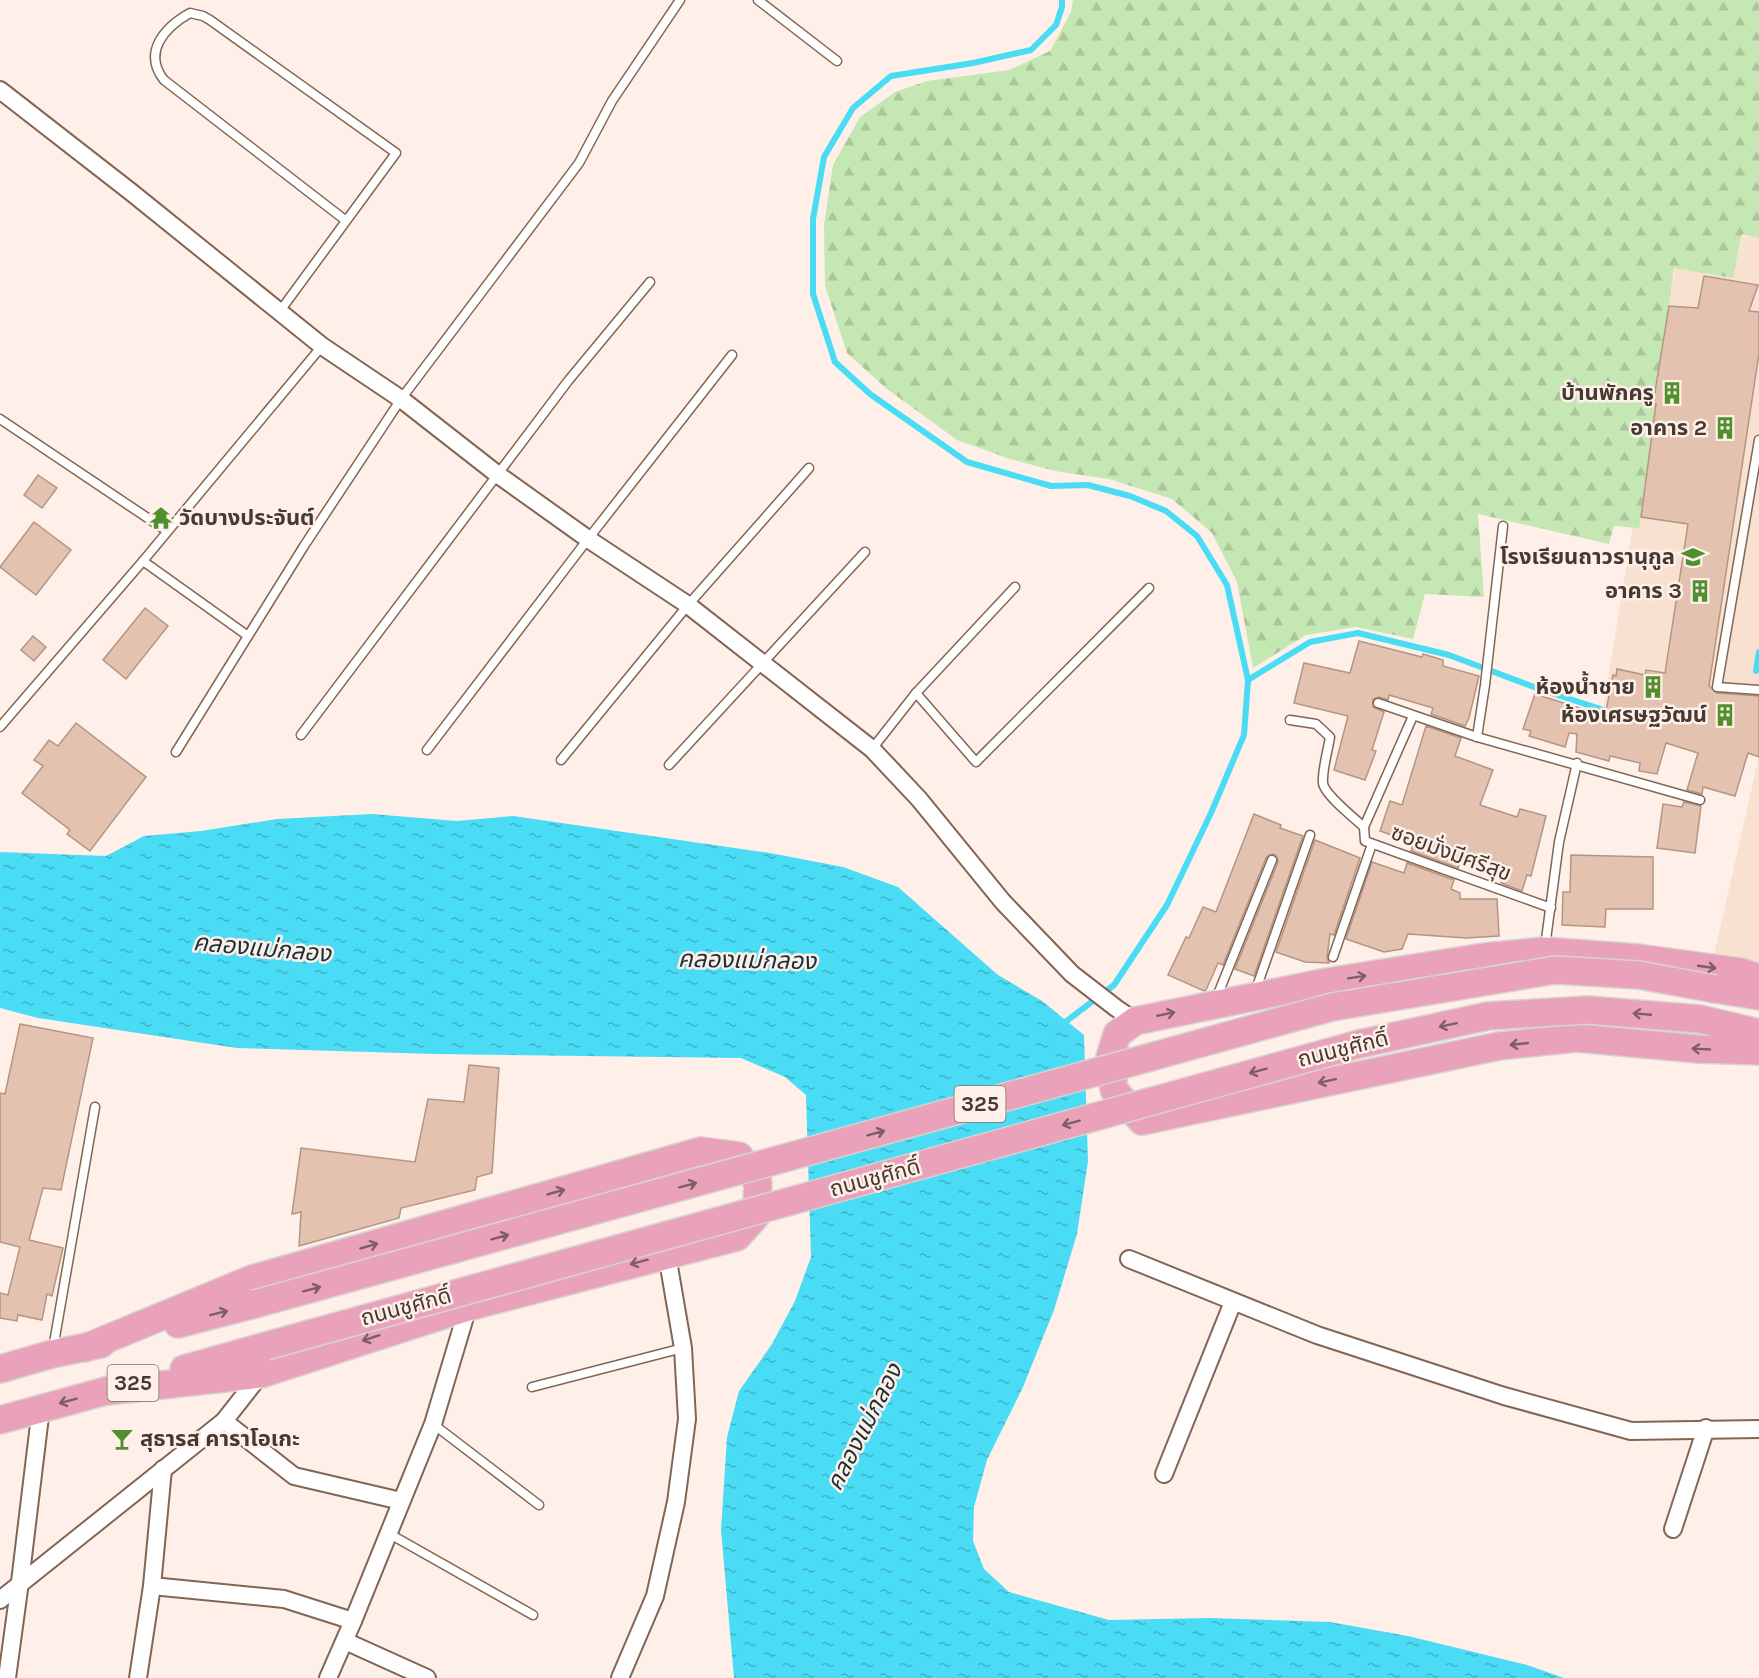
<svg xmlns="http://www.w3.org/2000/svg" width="1759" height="1678" font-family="Karla,'Noto Sans Thai',sans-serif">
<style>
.built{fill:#f9e1d2}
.forest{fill:url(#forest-firs)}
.water{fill:url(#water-ripples)}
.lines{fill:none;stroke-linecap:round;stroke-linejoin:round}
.stream{stroke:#4adbf5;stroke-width:6}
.building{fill:#e3c2af;stroke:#b49583;stroke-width:1.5}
.service-casing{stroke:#836554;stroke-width:11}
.minor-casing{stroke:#836554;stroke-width:20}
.primary-casing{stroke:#d6d3d2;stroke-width:30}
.service{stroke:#fff;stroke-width:8}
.minor{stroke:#fff;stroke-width:16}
.primary{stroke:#e9a2b9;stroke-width:27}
.primary-bridge-casing{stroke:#d6d3d2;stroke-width:30;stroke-linecap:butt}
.primary-bridge{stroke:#e9a2b9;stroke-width:27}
.oneway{stroke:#7f5e61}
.labels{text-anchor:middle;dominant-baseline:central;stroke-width:5;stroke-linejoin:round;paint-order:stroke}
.shield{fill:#fef0e8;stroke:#7d7068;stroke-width:1.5}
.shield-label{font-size:21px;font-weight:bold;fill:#463931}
.poi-label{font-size:22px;font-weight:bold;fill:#463931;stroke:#fef0e8;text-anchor:end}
.street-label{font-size:22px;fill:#463931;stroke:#fef0e8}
.water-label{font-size:24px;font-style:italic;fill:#1a3237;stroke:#fef0e8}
</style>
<defs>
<pattern id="forest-firs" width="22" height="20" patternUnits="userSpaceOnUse" patternTransform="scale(1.5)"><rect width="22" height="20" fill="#c5e7b3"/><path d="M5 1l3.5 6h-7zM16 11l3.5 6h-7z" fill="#abc79a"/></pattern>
<pattern id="water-ripples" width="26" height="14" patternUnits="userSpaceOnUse" patternTransform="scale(1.5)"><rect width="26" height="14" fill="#4adbf5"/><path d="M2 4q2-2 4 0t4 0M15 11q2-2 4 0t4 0" fill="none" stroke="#3fb3c7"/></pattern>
</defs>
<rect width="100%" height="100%" fill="#fef0e8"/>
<g class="built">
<polygon points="1743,235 1759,238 1759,743 1603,710 1675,268 1733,277"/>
<polygon points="1759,756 1759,981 1711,968"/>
</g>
<polygon class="forest" points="1073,0 1759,0 1759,238 1742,234 1733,278 1674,268 1639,528 1614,526 1609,544 1478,514 1484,597 1425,594 1413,639 1356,627 1306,635 1253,668 1237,582 1212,533 1172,499 1109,479 1055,471 1010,459 957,440 887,389 847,353 825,286 824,224 833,165 860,117 895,92 927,81 1009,70 1050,51 1071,12"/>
<polygon class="water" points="372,814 457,821 513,816 770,853 843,867 898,887 998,975 1042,1001 1084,1035 1088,1161 1077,1234 1054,1310 1023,1387 987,1460 974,1507 973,1541 984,1569 1009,1592 1109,1620 1210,1618 1330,1622 1408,1636 1527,1665 1564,1678 734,1678 721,1530 727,1437 739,1391 772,1344 795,1301 811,1257 806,1095 785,1077 741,1058 435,1054 237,1048 38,1018 0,1008 0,852 106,856 144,836 201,831 277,819"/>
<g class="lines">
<g class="stream">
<polyline points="1756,671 1759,652"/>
<polyline points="1248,680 1310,642 1358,633 1449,655 1542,690 1613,713"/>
<polyline points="1060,1026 1114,985 1167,905 1211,813 1244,735 1248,680 1227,585 1197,536 1166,511 1130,496 1088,485 1051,486 967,462 870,394 835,362 813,294 813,219 824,157 853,108 891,76 973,63 1031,50 1056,25 1062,7 1062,0"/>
</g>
</g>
<g class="building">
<polygon points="1704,276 1758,285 1749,311 1759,312 1759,353 1709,686 1717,693 1759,696 1759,757 1748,753 1735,796 1703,787 1702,794 1687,790 1698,753 1666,743 1657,774 1639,771 1640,763 1610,756 1609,761 1576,752 1577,734 1569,733 1565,747 1529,736 1531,731 1523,729 1535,694 1605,716 1613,675 1616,676 1617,669 1645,675 1646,670 1665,673 1688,524 1641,517 1656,404 1653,404 1669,306 1698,308"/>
<polygon points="38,475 57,488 42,508 24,495"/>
<polygon points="34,522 71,550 36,595 0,567"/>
<polygon points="145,608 168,626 126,679 103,660"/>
<polygon points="33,636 46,647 34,661 21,650"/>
<polygon points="1359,641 1422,657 1423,654 1443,660 1443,666 1479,676 1469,718 1465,726 1431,714 1433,708 1389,695 1388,700 1379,697 1373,699 1373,707 1384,712 1372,750 1376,751 1365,780 1334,770 1348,716 1294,703 1304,663 1350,673"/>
<polygon points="76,723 146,777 90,851 67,834 70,830 22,793 43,766 34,760 49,740 58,746"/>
<polygon points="1426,726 1461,738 1455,756 1493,770 1480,805 1517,817 1520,809 1546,816 1531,876 1527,875 1522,891 1501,883 1506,865 1463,851 1458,868 1411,851 1414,843 1380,831 1390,801 1402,805"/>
<polygon points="1684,802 1701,806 1695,853 1657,848 1663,804 1682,807"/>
<polygon points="1254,814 1281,825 1280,828 1303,836 1254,976 1235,969 1278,862 1277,857 1274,854 1269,855 1266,858 1223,965 1218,963 1206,990 1204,991 1168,975 1186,937 1189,938 1203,907 1216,912"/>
<polygon points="1315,840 1360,858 1334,935 1330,934 1327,958 1329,963 1305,962 1276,952"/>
<polygon points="1571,855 1653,857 1653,909 1606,909 1605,927 1562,925 1563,892 1570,892"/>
<polygon points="1372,862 1404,873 1407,863 1454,880 1451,889 1460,893 1460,899 1497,899 1499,936 1466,938 1408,934 1402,949 1384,952 1346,939"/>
<polygon points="20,1024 93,1038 61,1190 43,1188 29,1240 63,1248 52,1296 47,1294 42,1320 18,1315 17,1321 0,1318 0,1293 8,1295 20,1247 0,1242 0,1093 5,1094"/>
<polygon points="469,1065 499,1068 492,1173 477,1177 475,1190 401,1208 399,1218 299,1246 301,1212 292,1214 301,1148 415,1162 428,1099 464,1102"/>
</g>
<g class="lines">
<g class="service-casing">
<g id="service">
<polyline points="758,0 837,61"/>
<path d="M 280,311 L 396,153 L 210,20 L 203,16 L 190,13 C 165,27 142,52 164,80 L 345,220"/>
<polyline points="0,419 167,531"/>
<polyline points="1759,440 1717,687 1759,690"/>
<polyline points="143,561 248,636"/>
<polyline points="916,693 976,762 1149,588"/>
<polyline points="1378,703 1477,737 1700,800"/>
<polyline points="1413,716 1364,827 1365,841 1551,908"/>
<path d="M 1290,720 L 1316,724 L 1330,737 C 1328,750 1322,770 1323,783 C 1324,794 1354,818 1364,827"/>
<polyline points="0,727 143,561 322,346"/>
<polyline points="301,735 568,381 650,282"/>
<polyline points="1477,737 1485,685 1503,526"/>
<polyline points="872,749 916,693 1015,587"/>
<polyline points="427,750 588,539 732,355"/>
<polyline points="176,752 304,546 401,399 579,163 612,101 680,0"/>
<polyline points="561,760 688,605 809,468"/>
<polyline points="669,765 865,552"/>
<polyline points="1545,947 1559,842 1577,763"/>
<polyline points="1333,957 1372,844"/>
<polyline points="1255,992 1310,835"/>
<polyline points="1216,999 1272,860"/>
<polyline points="53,1349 95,1107"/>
<polyline points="532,1387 683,1348"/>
<polyline points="433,1424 539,1505"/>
<polyline points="388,1533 533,1615"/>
</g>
</g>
<g class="minor-casing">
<g id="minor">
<polyline points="0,90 131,192 322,346 401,399 497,474 588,539 688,605 872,749 919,799 1003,902 1072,974 1116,1008 1135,1021"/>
<polyline points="1129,1259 1317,1335 1504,1396 1631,1431 1759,1429"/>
<polyline points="224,1421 294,1476 401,1501"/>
<polyline points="1164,1474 1233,1302"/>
<polyline points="1673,1529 1706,1428"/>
<polyline points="152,1586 284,1599 353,1621"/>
<polyline points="0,1600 224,1421 261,1374"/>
<polyline points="345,1641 427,1678"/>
<polyline points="7,1678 20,1582 41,1408"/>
<polyline points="138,1678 152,1586 163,1469"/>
<polyline points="328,1678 353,1621 433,1424 468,1307"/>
<polyline points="620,1678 655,1596 676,1502 687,1419 683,1348 667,1255"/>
</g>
</g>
<g class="primary-casing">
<g id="primary">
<polyline points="1759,978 1741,972 1638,958 1544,951 1484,957 1327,982 1135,1021 1117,1034 1110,1057 1114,1090 1142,1121 1499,1046 1577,1038 1698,1049 1759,1051"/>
<polyline points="1715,989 1759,996"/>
<polyline points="1700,1019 1759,1033"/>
<polyline points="178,1324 255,1304"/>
<polyline points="85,1348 252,1279 701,1151 739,1156 758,1183 756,1216 737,1237 468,1307 261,1374 107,1391"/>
<polyline points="0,1369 52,1354 101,1344"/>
<polyline points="184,1369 266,1346"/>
<polyline points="0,1420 124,1386"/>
</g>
</g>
<use href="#service" class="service"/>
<use href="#minor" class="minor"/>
<use href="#primary" class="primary"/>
<g class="primary-bridge-casing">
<g id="primary-bridge">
<polyline points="255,1304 1332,1007 1555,970 1639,975 1715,989"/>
<polyline points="266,1346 1359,1044 1488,1016 1588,1010 1700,1019"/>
</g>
</g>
<use href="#primary-bridge" class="primary-bridge"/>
</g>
<defs><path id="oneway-shaft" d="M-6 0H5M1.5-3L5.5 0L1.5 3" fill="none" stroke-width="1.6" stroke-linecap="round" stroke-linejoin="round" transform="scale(1.5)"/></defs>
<g class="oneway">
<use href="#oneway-shaft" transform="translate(1707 967) rotate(8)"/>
<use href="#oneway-shaft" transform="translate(1357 977) rotate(-9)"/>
<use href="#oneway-shaft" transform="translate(1166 1014) rotate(-12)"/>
<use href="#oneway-shaft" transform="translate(1642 1014) rotate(-175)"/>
<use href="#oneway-shaft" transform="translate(1448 1025) rotate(168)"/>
<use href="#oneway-shaft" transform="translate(1519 1044) rotate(174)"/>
<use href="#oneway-shaft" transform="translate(1701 1049) rotate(-177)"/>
<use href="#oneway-shaft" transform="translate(1258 1071) rotate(165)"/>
<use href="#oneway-shaft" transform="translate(1327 1081) rotate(168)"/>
<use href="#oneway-shaft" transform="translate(1071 1123) rotate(165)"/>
<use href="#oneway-shaft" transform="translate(876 1133) rotate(-15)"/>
<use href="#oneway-shaft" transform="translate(688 1185) rotate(-15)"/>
<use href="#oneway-shaft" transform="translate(556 1192) rotate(-16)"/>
<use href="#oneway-shaft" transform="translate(500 1237) rotate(-15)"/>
<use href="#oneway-shaft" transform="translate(369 1246) rotate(-16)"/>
<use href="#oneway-shaft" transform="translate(639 1262) rotate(165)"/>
<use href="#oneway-shaft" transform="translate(312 1289) rotate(-15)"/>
<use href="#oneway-shaft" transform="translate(219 1313) rotate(-14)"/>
<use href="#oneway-shaft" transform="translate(371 1338) rotate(162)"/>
<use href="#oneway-shaft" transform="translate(68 1401) rotate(165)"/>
</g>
<defs>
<g id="building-bare" transform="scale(1.8)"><path d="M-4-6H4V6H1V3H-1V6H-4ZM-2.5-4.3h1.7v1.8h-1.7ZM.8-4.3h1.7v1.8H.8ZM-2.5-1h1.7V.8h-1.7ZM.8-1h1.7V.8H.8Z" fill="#518e2e" stroke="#fef0e8" stroke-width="2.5" paint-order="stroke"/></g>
<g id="temple-bare" transform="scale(1.8)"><path d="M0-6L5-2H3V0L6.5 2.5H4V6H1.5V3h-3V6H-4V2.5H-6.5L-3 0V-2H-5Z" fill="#518e2e" stroke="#fef0e8" stroke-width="2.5" paint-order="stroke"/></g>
<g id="school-bare" transform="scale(1.8)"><path d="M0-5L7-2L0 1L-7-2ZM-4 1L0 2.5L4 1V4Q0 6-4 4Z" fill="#518e2e" stroke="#fef0e8" stroke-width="2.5" paint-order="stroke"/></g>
<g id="bar-bare" transform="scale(1.8)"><path d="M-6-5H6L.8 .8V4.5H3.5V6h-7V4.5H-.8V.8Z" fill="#518e2e" stroke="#fef0e8" stroke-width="2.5" paint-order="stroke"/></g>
</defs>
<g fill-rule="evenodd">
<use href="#building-bare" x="1672" y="393"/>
<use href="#building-bare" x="1725" y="428"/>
<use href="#temple-bare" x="161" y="518"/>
<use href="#school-bare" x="1693" y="557"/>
<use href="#building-bare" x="1700" y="591"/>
<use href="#building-bare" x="1653" y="687"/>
<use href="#building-bare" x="1725" y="715"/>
<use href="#bar-bare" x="122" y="1439"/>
</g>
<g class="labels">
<g class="shield">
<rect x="954.5" y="1086" width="51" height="36" rx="4.5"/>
<rect x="107.5" y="1365" width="51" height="36" rx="4.5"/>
</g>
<g class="shield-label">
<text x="980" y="1104">325</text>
<text x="133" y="1383">325</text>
</g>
<g class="poi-label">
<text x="1654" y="393">บ้านพักครู</text>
<text x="1707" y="428">อาคาร 2</text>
<text x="179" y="518" text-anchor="start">วัดบางประจันต์</text>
<text x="1675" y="557">โรงเรียนถาวรานุกูล</text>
<text x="1682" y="591">อาคาร 3</text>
<text x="1635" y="687">ห้องน้ำชาย</text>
<text x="1707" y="715">ห้องเศรษฐวัฒน์</text>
<text x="140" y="1439" text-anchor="start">สุธารส คาราโอเกะ</text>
</g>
<g class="street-label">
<text transform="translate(1451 853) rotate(20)">ซอยมั่งมีศรีสุข</text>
<text transform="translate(1343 1049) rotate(-14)">ถนนชูศักดิ์</text>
<text transform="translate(875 1178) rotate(-15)">ถนนชูศักดิ์</text>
<text transform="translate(406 1307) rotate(-15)">ถนนชูศักดิ์</text>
</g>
<g class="water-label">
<text transform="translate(262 948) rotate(5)">คลองแม่กลอง</text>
<text transform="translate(747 960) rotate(1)">คลองแม่กลอง</text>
<text transform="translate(864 1427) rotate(-63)">คลองแม่กลอง</text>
</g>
</g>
</svg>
